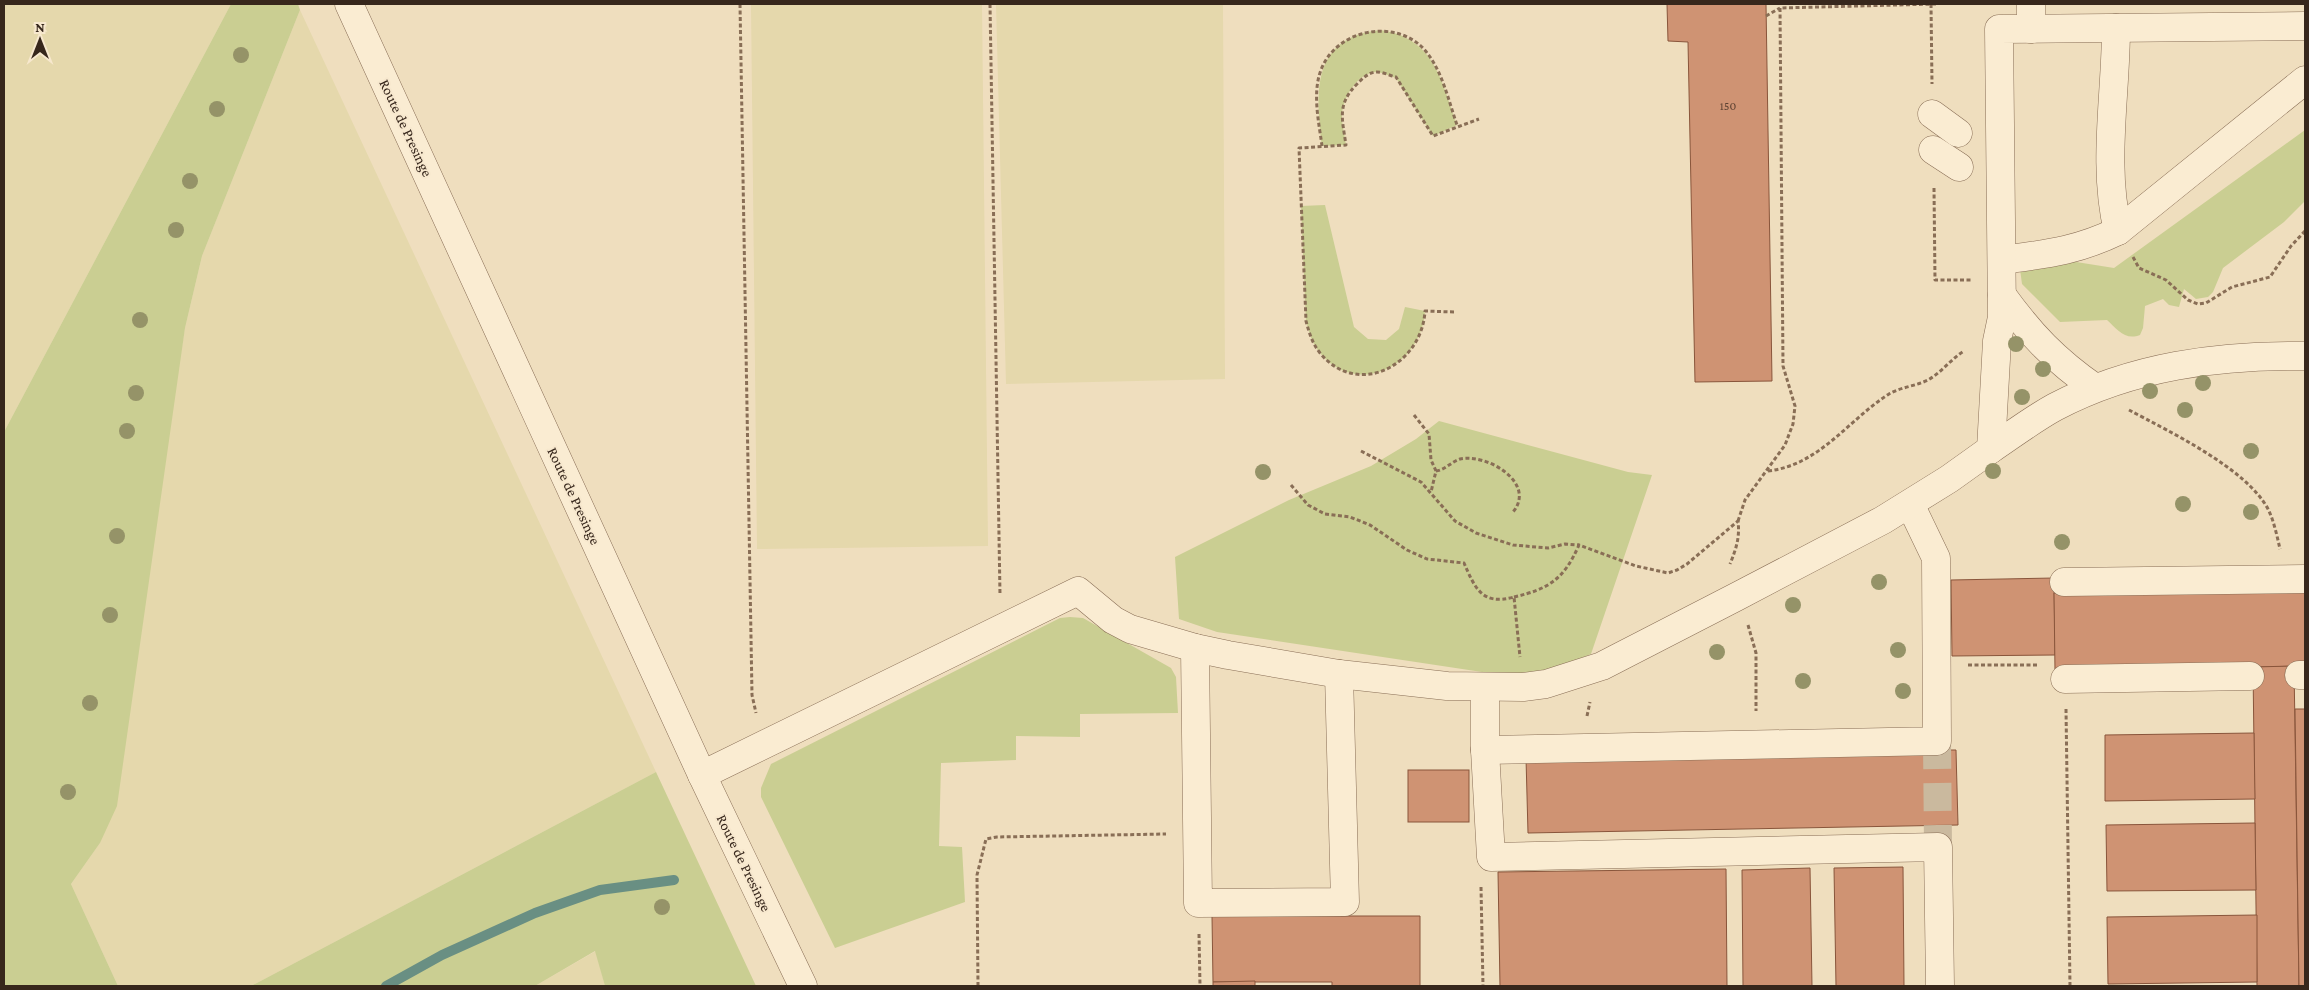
<svg xmlns="http://www.w3.org/2000/svg" width="2309" height="990" font-family="'Crimson Pro',serif">
<style>
.farmland{fill:#e5d8ac}
.green{fill:#cace92}
.lines{fill:none;stroke-linecap:round;stroke-linejoin:round}
.stream{stroke:#698f83;stroke-width:10}
.building{fill:#cf9373;stroke:#89553b}
.minor-tunnel{stroke:#cab99e;stroke-width:28;stroke-dasharray:28 14;stroke-linecap:butt}
.minor-casing{stroke:#896e56;stroke-width:29}
.path{stroke:#896e56;stroke-width:3;stroke-dasharray:4 2.5;stroke-linecap:butt}
.minor{stroke:#faecd2;stroke-width:28}
.tree{fill:#959368}
.labels{text-anchor:middle;dominant-baseline:central;stroke-width:4;stroke-linejoin:round;paint-order:stroke}
.number-label{font-size:12px;fill:#5d4232}
.street-label{font-size:15px;fill:#37271c;stroke:#f7e8ce}
</style>
<rect width="100%" height="100%" fill="#efdebe"/>
<g class="farmland">
<polygon points="4,4 231,4 4,432"/>
<polygon points="751,4 982,4 988,546 757,549"/>
<polygon points="996,4 1223,4 1225,379 1006,384"/>
<polygon points="300,10 656,772 251,986 118,986 71,884 100,843 185,328 202,256"/>
<polygon points="596,951 605,986 535,986"/>
</g>
<g class="green">
<polygon points="231,4 298,4 300,10 202,256 185,328 117,806 100,843 71,884 118,986 4,986 4,432"/>
<path d="M 1380,30 C 1435,38 1441,80 1457,125 L 1433,136 L 1396,78 C 1391,76 1383,73 1377,72 C 1357,72 1341,100 1342,118 C 1342,126 1345,136 1346,145 L 1322,146 C 1316,93 1310,38 1380,30 Z"/>
<path d="M 2305,130 L 2305,201 L 2284,222 L 2223,268 L 2213,292 L 2208,297 L 2196,299 L 2184,289 L 2179,307 L 2169,305 L 2163,299 L 2145,306 L 2143,328 L 2140,335 C 2125,341 2117,329 2107,320 L 2060,322 L 2022,284 L 2020,269 L 2070,261 L 2114,268 Z"/>
<path d="M 1325,205 L 1354,327 L 1368,339 L 1386,340 L 1399,329 L 1405,307 L 1425,311 C 1422,365 1358,399 1320,353 C 1312,343 1309,332 1306,321 L 1301,206 Z"/>
<polygon points="1439,421 1628,472 1652,475 1591,654 1538,676 1482,672 1217,632 1179,619 1175,557 1289,500 1371,466 1416,439"/>
<polygon points="1070,617 1083,618 1171,668 1176,677 1178,713 1080,714 1080,737 1016,736 1016,760 941,763 939,846 962,847 965,902 835,948 761,797 761,788 771,764 1048,624 1060,618"/>
<polygon points="656,772 756,986 605,986 595,951 535,986 251,986"/>
</g>
<g class="lines">
<polyline class="stream" points="386,986 442,955 535,913 600,890 674,880"/>
</g>
<g class="building">
<polygon points="1667,4 1766,4 1772,381 1695,382 1688,42 1668,41"/>
<polygon points="2054,578 2055,655 1952,656 1951,580"/>
<polygon points="2305,589 2305,666 2055,671 2054,593"/>
<polygon points="2294,666 2299,986 2257,986 2253,667"/>
<polygon points="2295,709 2305,709 2305,986 2299,986"/>
<polygon points="2254,733 2255,799 2105,801 2105,735"/>
<polygon points="1937,750 1956,750 1958,825 1528,833 1526,758"/>
<rect x="1408" y="770" width="61" height="52"/>
<polygon points="2255,823 2256,890 2107,891 2106,825"/>
<polygon points="1903,867 1904,986 1836,986 1834,868"/>
<polygon points="1810,868 1812,986 1743,986 1742,870"/>
<polygon points="1726,869 1727,986 1500,986 1498,872"/>
<polygon points="2257,915 2257,982 2108,984 2107,917"/>
<polygon points="1212,916 1420,916 1420,986 1332,986 1332,982 1213,982"/>
<polygon points="1255,981 1255,986 1213,986 1213,982"/>
</g>
<g class="lines">
<polyline class="minor-tunnel" points="1937,741 1938,847"/>
<g class="minor-casing">
<g id="minor">
<polyline points="349,4 702,775 803,986"/>
<polyline points="2031,4 2031,29"/>
<path d="M 2116,28 C 2116,95 2102,165 2118,231"/>
<polyline points="1932,114 1958,133"/>
<polyline points="1933,150 1959,167"/>
<path d="M 2002,260 C 2046,254 2077,251 2118,231 L 2305,80"/>
<path d="M 2002,295 C 2031,335 2055,360 2095,388"/>
<path d="M 1991,449 C 2012,435 2033,419 2055,407 C 2133,366 2218,355 2305,356"/>
<polyline points="2064,582 2305,579"/>
<polyline points="1195,648 1198,903 1345,902 1339,674"/>
<polyline points="2299,675 2305,675"/>
<polyline points="2065,679 2250,676"/>
<polyline points="1485,688 1485,750 1937,741 1936,558 1910,504"/>
<polyline points="1485,750 1491,857 1938,847 1940,986"/>
<polyline points="702,775 1078,591 1113,620 1130,629 1195,648 1228,655 1339,674 1447,686 1523,687 1546,684 1602,666 1736,597 1883,520 1949,479 1991,449 1997,341 2002,317 1999,29 2305,26"/>
</g>
</g>
<g class="path">
<polyline points="740,4 752,695 756,713"/>
<polyline points="990,4 1000,595"/>
<polyline points="1931,4 1932,84"/>
<polyline points="1766,16 1780,8"/>
<path d="M 1322,146 C 1319,123 1312,93 1321,70 C 1337,27 1401,17 1428,54 C 1443,74 1449,102 1457,125"/>
<polyline points="1934,188 1935,280 1971,280"/>
<polyline points="2133,257 2139,268 2166,280 2188,300 2198,304 2206,303 2232,287 2270,277 2291,246 2305,231"/>
<path d="M 1454,312 L 1425,311 C 1422,365 1358,399 1320,353 C 1312,343 1309,332 1306,321 L 1299,148 L 1346,145 C 1342,118 1337,104 1357,84 C 1363,78 1369,72 1377,72 C 1383,72 1391,76 1396,77 L 1433,136 L 1479,119"/>
<path d="M 2129,410 C 2170,432 2246,468 2268,509 C 2274,521 2277,536 2280,549"/>
<polyline points="1414,415 1429,434 1431,460 1436,471 1431,492"/>
<polyline points="1361,451 1421,482 1455,521 1476,533 1513,545 1548,548 1565,544 1579,545"/>
<path d="M 1436,471 C 1445,470 1451,462 1460,459 C 1487,453 1537,483 1513,512"/>
<path d="M 1768,471 C 1820,465 1848,420 1889,394 C 1901,387 1916,386 1928,380 C 1942,372 1951,359 1964,351"/>
<path d="M 1291,485 L 1308,505 L 1325,514 L 1350,517 L 1370,525 L 1407,550 L 1427,559 L 1464,563 C 1475,588 1482,606 1514,597 L 1520,657"/>
<polyline points="1738,521 1745,500 1785,445 1793,424 1795,406 1783,366 1780,8 1936,4"/>
<path d="M 1514,597 C 1549,589 1564,579 1579,545 L 1636,566 L 1668,573 L 1677,570 L 1687,564 L 1738,521 C 1740,538 1736,549 1730,564"/>
<polyline points="1748,625 1756,653 1756,711"/>
<polyline points="1968,665 2037,665"/>
<polyline points="2066,709 2070,986"/>
<polyline points="1587,716 1590,702"/>
<polyline points="1481,887 1483,986"/>
<polyline points="1199,934 1200,986"/>
<polyline points="978,986 977,875 986,839 997,837 1166,834"/>
</g>
<use href="#minor" class="minor"/>
</g>
<g class="tree">
<circle cx="241" cy="55" r="8"/>
<circle cx="217" cy="109" r="8"/>
<circle cx="190" cy="181" r="8"/>
<circle cx="176" cy="230" r="8"/>
<circle cx="140" cy="320" r="8"/>
<circle cx="2016" cy="344" r="8"/>
<circle cx="2043" cy="369" r="8"/>
<circle cx="2203" cy="383" r="8"/>
<circle cx="2150" cy="391" r="8"/>
<circle cx="136" cy="393" r="8"/>
<circle cx="2022" cy="397" r="8"/>
<circle cx="2185" cy="410" r="8"/>
<circle cx="127" cy="431" r="8"/>
<circle cx="2251" cy="451" r="8"/>
<circle cx="1993" cy="471" r="8"/>
<circle cx="1263" cy="472" r="8"/>
<circle cx="2183" cy="504" r="8"/>
<circle cx="2251" cy="512" r="8"/>
<circle cx="117" cy="536" r="8"/>
<circle cx="2062" cy="542" r="8"/>
<circle cx="1879" cy="582" r="8"/>
<circle cx="1793" cy="605" r="8"/>
<circle cx="110" cy="615" r="8"/>
<circle cx="1898" cy="650" r="8"/>
<circle cx="1717" cy="652" r="8"/>
<circle cx="1803" cy="681" r="8"/>
<circle cx="1903" cy="691" r="8"/>
<circle cx="90" cy="703" r="8"/>
<circle cx="68" cy="792" r="8"/>
<circle cx="662" cy="907" r="8"/>
</g>
<g class="labels">
<g class="number-label">
<text x="1728" y="106">150</text>
</g>
<g class="street-label">
<text transform="translate(406 128) rotate(65)">Route de Presinge</text>
<text transform="translate(574 496) rotate(65)">Route de Presinge</text>
<text transform="translate(744 863) rotate(64)">Route de Presinge</text>
</g>
</g>
<rect width="2309" height="990" fill="none" stroke="#37271c" stroke-width="10"/>
<g transform="translate(40 40)" stroke="#f7e8ce" stroke-width="4" paint-order="stroke">
<path d="M0-4L9 19L0 12L-9 19Z" fill="#37271c"/>
<text y="-8" font-size="14" font-weight="bold" text-anchor="middle" fill="#37271c">N</text>
</g>
</svg>
